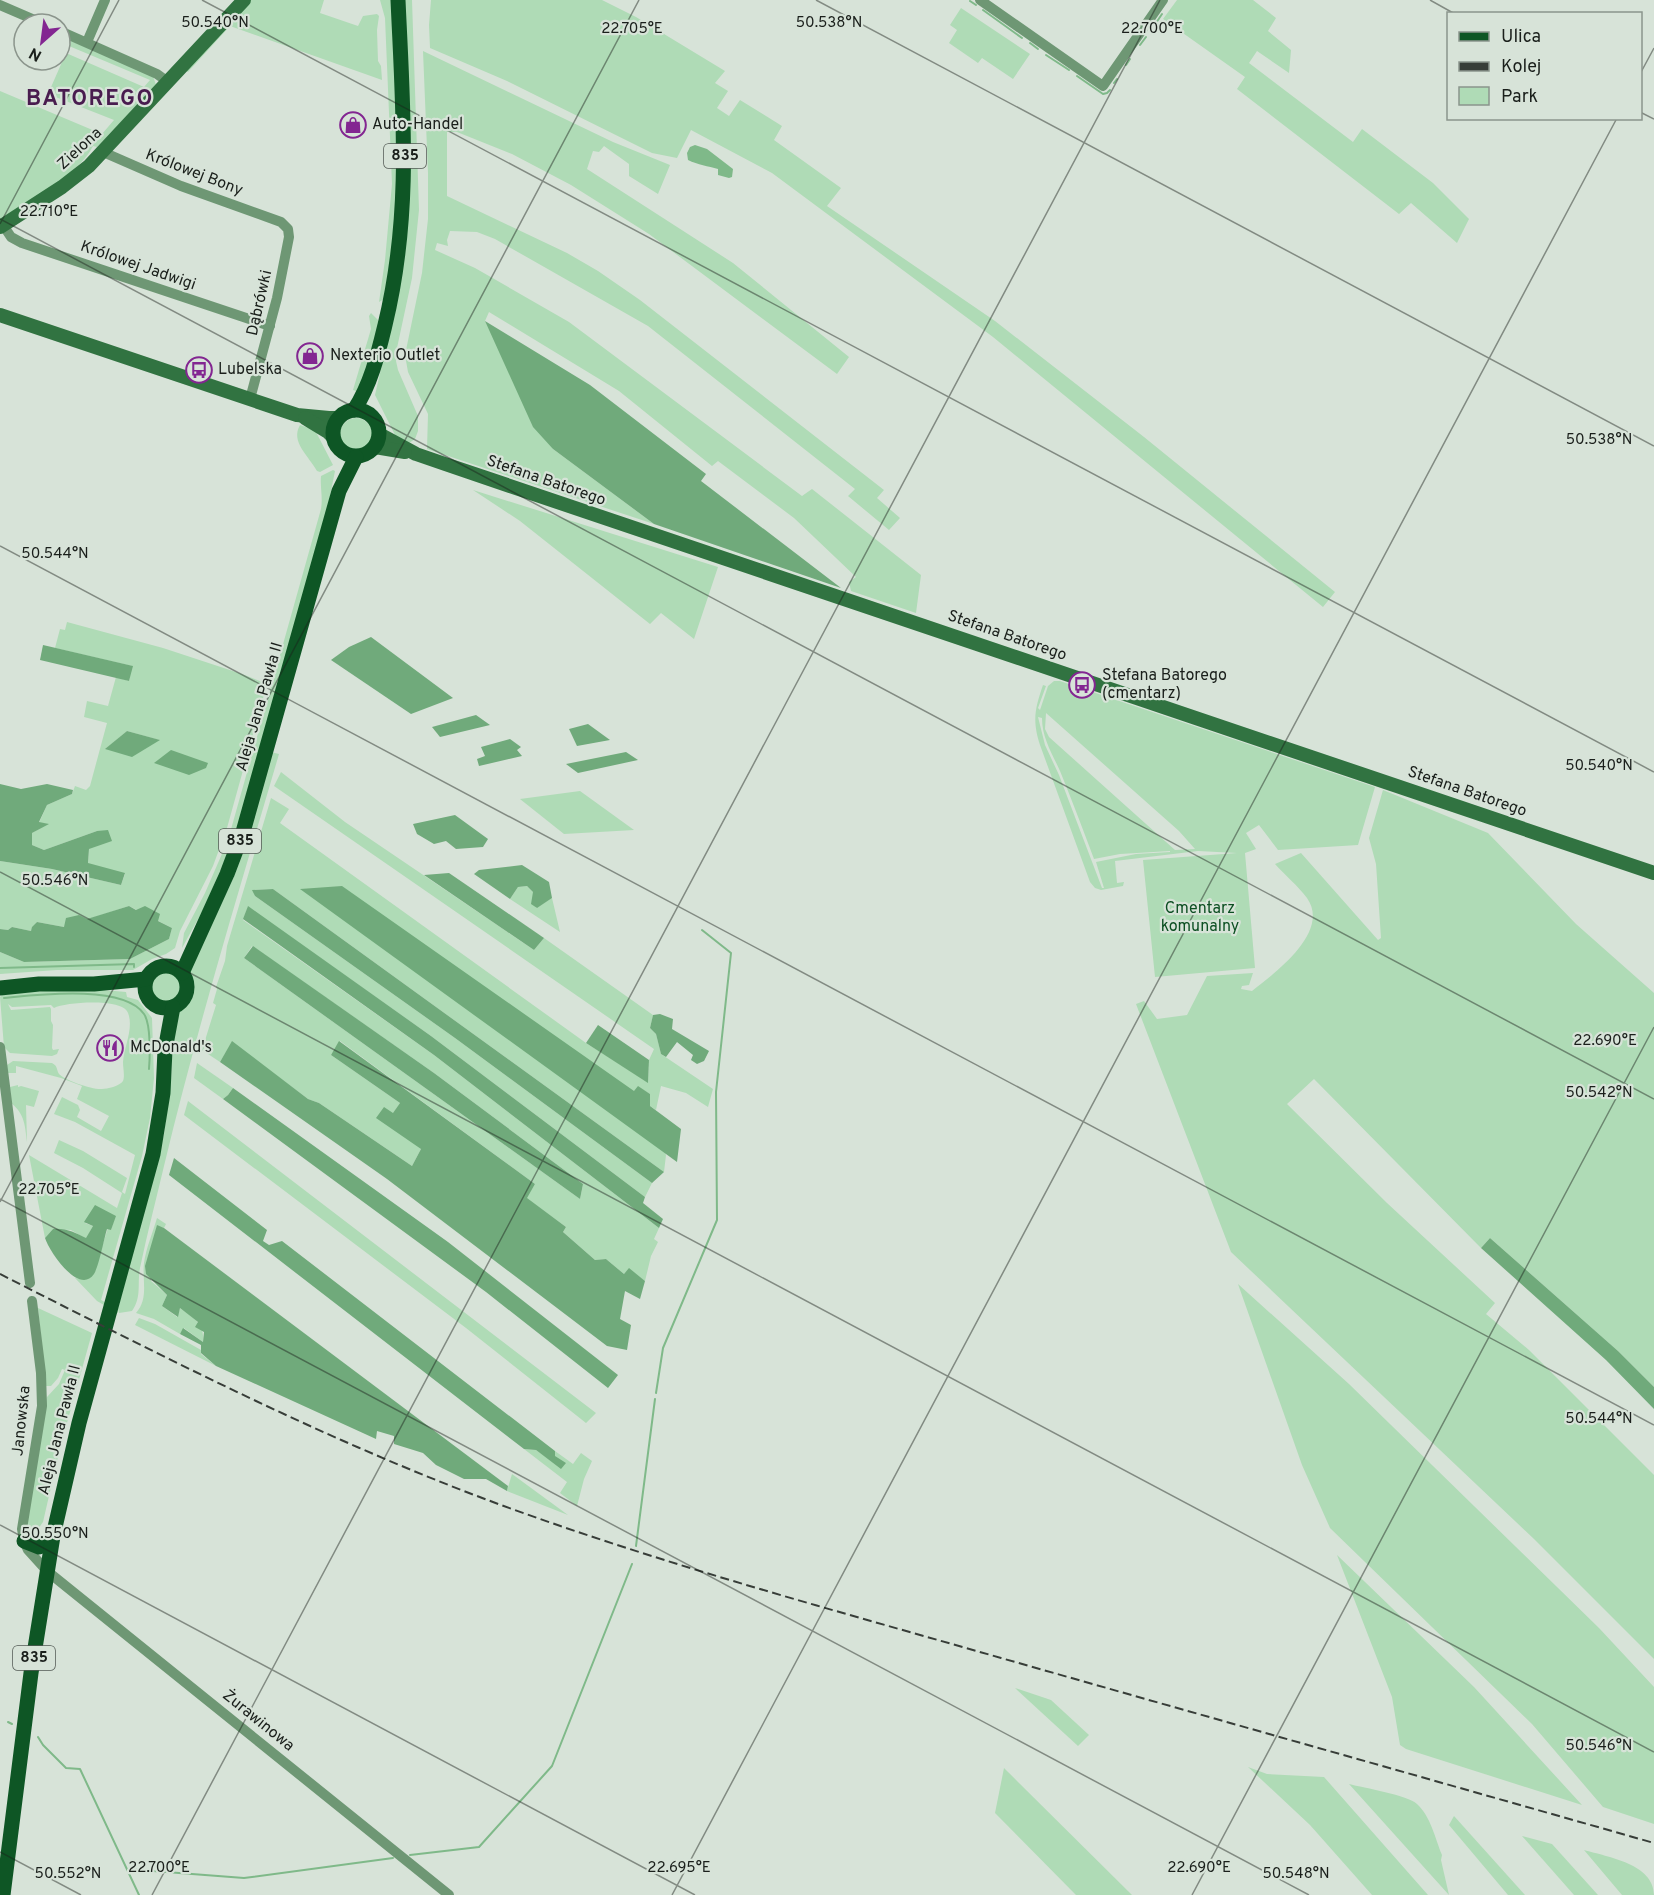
<svg xmlns="http://www.w3.org/2000/svg" width="1654" height="1895" font-family="Overpass,sans-serif">
<style>
.green{fill:#afdbb6;fill-rule:evenodd}
.forest{fill:#70aa7b}
.water{fill:#7fb989}
.lines{fill:none;stroke-linecap:round;stroke-linejoin:round}
.stream{stroke:#7fb989;stroke-width:2}
.street{stroke:#6e9774;stroke-width:10}
.secondary{stroke:#317341;stroke-width:14}
.primary{stroke:#0e5625;stroke-width:15}
.rail{stroke:#373d38;stroke-width:2;stroke-dasharray:9 4.5;stroke-linecap:butt}
.ticks{fill:none;stroke:#1a1f1b;stroke-width:1.5;stroke-opacity:0.45}
.labels{text-anchor:middle;dominant-baseline:central;stroke-width:4.5;stroke-linejoin:round;paint-order:stroke}
.shield{fill:#d7e3d8;stroke:#535a54;stroke-width:1.5}
.shield-label{font-size:15px;font-weight:bold;fill:#1a1f1b}
.poi-label{font-size:16px;fill:#1a1f1b;stroke:#d7e3d8;text-anchor:start}
.street-label{font-size:16px;fill:#1a1f1b;stroke:#d7e3d8}
.park-label{font-size:16px;fill:#0c4f22;stroke:#d7e3d8}
.district-label{font-size:22px;font-weight:bold;letter-spacing:1.5px;fill:#491c4f;stroke:#d7e3d8}
.ticks-label{font-size:15px;text-anchor:middle;fill:#1a1f1b;stroke:#d7e3d8;stroke-width:4.5;stroke-linejoin:round;paint-order:stroke}
</style>
<rect width="100%" height="100%" fill="#d7e3d8"/>
<g class="green">
<polygon points="251,0 324,0 320,13 358,26 363,16 377,14 379,16 377,30 378,61 381,66 382,80 230,26 188,72 185,70"/>
<polygon points="380,0 391,0 399,156 395,240 384,299 379,302 385,260 392,184 385,18"/>
<polygon points="404,0 412,0 419,210 412,278 397,348 396,361 398,370 418,416 418,431 415,439 409,443 396,437 375,395 395,308"/>
<polygon points="431,0 602,0 636,17 725,71 715,83 728,91 717,108 729,116 740,100 782,126 774,140 841,188 827,206 995,321 1144,437 1335,592 1323,607 993,337 772,173 691,130 677,158 652,153 507,81 430,48 429,25"/>
<polygon points="1177,0 1253,0 1276,18 1268,31 1291,50 1289,73 1257,51 1249,63 1353,142 1362,129 1433,183 1469,219 1457,243 1411,203 1399,214 1237,89 1245,77 1163,19"/>
<polygon points="961,8 1030,54 1013,79 982,58 978,63 949,43 957,30 950,25"/>
<path d="M 60,36 L 153,76 L 156,85 L 97,147 L 93,146 C 80,174 26,202 0,219 L 0,91 L 102,134 L 114,120 L 48,94 L 66,53 L 144,87 L 150,80 L 69,46 L 69,44 L 60,40 Z"/>
<polygon points="423,51 613,142 670,165 658,194 629,176 629,164 604,146 599,152 593,151 587,169 733,263 849,357 837,374 649,234 571,185 512,154 457,132 447,132 447,196 567,253 598,271 640,300 884,490 877,498 900,518 889,530 848,496 855,489 648,326 495,239 477,232 450,231 447,240 448,246 437,243 435,250 475,268 569,322 802,496 812,489 921,575 916,613 851,591 849,582 856,577 794,518 718,461 712,466 619,391 489,312 485,321 553,449 654,524 427,449 428,414 408,372 405,355 422,273 428,219 428,173"/>
<polygon points="371,313 378,320 380,326 359,392 353,390 371,329 369,316"/>
<circle cx="356" cy="434" r="16"/>
<path d="M 300,425 L 315,430 L 333,465 L 320,472 L 317,471 C 309,456 290,442 300,425 Z"/>
<path d="M 333,470 L 335,471 L 327,511 L 235,837 L 202,912 L 182,948 L 184,933 L 205,893 L 228,840 L 321,509 C 323,498 320,487 321,476 Z"/>
<polygon points="473,490 718,567 694,639 661,613 650,624 520,521"/>
<path d="M 67,622 L 163,648 L 242,674 L 267,684 L 227,828 L 213,866 L 180,931 L 175,948 L 166,954 L 152,959 L 133,970 L 57,970 L 0,974 L 0,952 L 24,962 L 130,959 L 169,939 L 172,928 L 129,906 L 64,927 L 37,922 L 31,931 L 12,927 L 8,930 L 0,929 L 0,861 L 52,869 L 121,885 L 125,874 L 88,864 L 89,849 L 97,831 L 44,850 L 32,845 L 32,833 L 47,824 L 39,823 L 47,805 L 72,794 L 75,786 L 86,790 L 90,786 L 107,723 L 84,717 L 87,701 L 108,706 L 116,677 L 129,681 L 132,666 L 55,648 L 60,629 L 65,630 ZM 127,731 L 159,740 L 106,749 Z"/>
<path d="M 1054,681 L 1060,681 L 1375,787 L 1358,845 L 1278,850 L 1259,825 L 1246,833 L 1256,849 L 1245,853 L 1255,968 L 1155,977 L 1143,860 L 1237,853 L 1198,851 L 1115,861 L 1117,883 L 1124,882 L 1123,886 L 1101,890 L 1095,888 L 1090,882 L 1040,745 C 1032,720 1035,709 1043,685 L 1046,686 L 1038,708 L 1040,710 L 1048,686 ZM 1046,713 L 1179,831 L 1195,849 L 1175,850 L 1049,737 L 1045,729 ZM 1038,717 L 1042,718 C 1042,738 1052,753 1060,771 C 1072,800 1083,830 1094,859 L 1120,854 L 1170,851 L 1170,852 L 1136,854 L 1096,862 L 1104,888 L 1102,888 L 1059,775 L 1045,745 Z"/>
<path d="M 271,752 L 279,754 C 239,891 197,1028 164,1166 C 156,1200 147,1234 140,1268 C 137,1284 142,1297 132,1311 L 119,1313 L 119,1309 L 118,1313 L 97,1301 L 75,1278 L 86,1279 L 93,1274 L 108,1228 L 111,1230 L 115,1216 L 85,1223 L 93,1226 L 86,1239 L 71,1230 L 53,1229 L 45,1238 L 29,1155 L 117,1208 L 122,1193 L 83,1168 L 54,1153 L 59,1140 L 83,1151 L 127,1178 L 122,1192 L 125,1194 L 135,1155 L 75,1122 L 54,1114 L 62,1097 L 78,1105 L 80,1110 L 77,1117 L 101,1131 L 109,1116 L 77,1099 L 82,1086 L 61,1078 L 16,1066 L 16,1073 L 7,1073 L 7,1065 L 13,1061 L 52,1063 C 58,1066 56,1069 59,1074 C 64,1080 93,1090 102,1089 C 107,1089 120,1086 123,1081 C 125,1076 123,1068 123,1062 C 124,1047 134,1028 128,1013 C 123,998 66,1002 54,1008 L 51,1005 L 12,1007 L 8,1004 L 11,1010 L 50,1007 L 51,1009 L 51,1021 L 53,1025 L 52,1048 L 53,1050 L 59,1049 L 57,1054 L 52,1056 L 10,1053 L 4,1047 L 0,997 L 2,995 C 43,990 86,988 126,992 L 127,997 L 138,1000 L 152,1018 L 154,1078 L 150,1118 L 142,1156 L 101,1300 L 118,1309 L 164,1134 L 171,1079 L 174,1020 C 176,1012 180,1010 185,1004 C 194,994 190,983 188,972 L 232,881 L 247,843 Z"/>
<path d="M 281,772 L 345,822 L 534,950 L 544,938 L 653,1015 L 650,1028 L 656,1034 L 661,1054 L 713,1089 L 708,1107 L 686,1093 L 661,1086 L 656,1110 L 650,1106 L 650,1094 L 638,1087 L 666,1155 L 664,1172 L 273,889 L 253,890 L 255,896 L 455,1038 L 652,1183 L 645,1197 L 431,1036 L 248,907 L 243,920 L 434,1055 L 659,1228 L 654,1239 L 658,1242 L 651,1256 L 645,1281 L 629,1269 L 624,1274 L 606,1259 L 595,1260 L 563,1232 L 566,1227 L 526,1198 L 535,1184 L 340,1041 L 331,1055 L 400,1103 L 393,1114 L 421,1149 L 412,1166 L 319,1103 L 308,1099 L 232,1042 L 220,1062 L 202,1050 L 216,1005 L 213,1003 L 217,989 L 216,987 L 225,961 L 227,946 L 271,798 L 289,809 L 280,823 L 586,1043 L 648,1082 L 649,1060 L 654,1049 L 274,786 ZM 252,946 L 434,1073 L 583,1184 L 580,1199 L 244,958 Z"/>
<path d="M 1383,790 L 1488,833 L 1576,924 L 1654,993 L 1654,1387 L 1618,1351 L 1490,1238 L 1481,1248 L 1314,1079 L 1287,1104 L 1387,1203 L 1495,1303 L 1486,1314 L 1529,1350 L 1654,1475 L 1654,1659 L 1534,1539 L 1231,1252 L 1136,1004 L 1144,1001 L 1157,1019 L 1187,1015 L 1207,976 L 1253,973 L 1249,985 L 1242,986 L 1241,989 L 1252,991 C 1275,973 1331,932 1307,898 C 1298,886 1285,875 1275,864 L 1301,853 L 1378,940 L 1381,938 L 1376,864 L 1369,838 Z"/>
<polygon points="580,791 634,830 564,834 520,799"/>
<polygon points="527,886 533,892 536,908 552,898 560,932 510,899 518,887"/>
<circle cx="166" cy="987" r="15"/>
<polygon points="197,1063 233,1088 228,1095 223,1099 194,1078"/>
<path d="M 18,1085 L 18,1087 L 21,1086 L 39,1091 L 34,1107 L 26,1105 L 27,1142 C 25,1126 25,1114 11,1103 L 10,1087 Z"/>
<polygon points="188,1101 596,1413 586,1423 466,1328 184,1115"/>
<path d="M 157,1218 L 166,1224 L 164,1228 L 157,1226 L 151,1281 L 167,1295 L 162,1306 L 177,1317 L 180,1308 C 193,1318 205,1323 203,1342 L 184,1328 L 180,1334 L 154,1319 L 136,1313 C 149,1299 142,1280 144,1263 C 146,1248 153,1232 157,1218 Z"/>
<polygon points="1238,1284 1349,1384 1599,1628 1654,1687 1654,1824 1603,1807 1532,1724 1330,1528 1302,1465"/>
<polygon points="38,1308 92,1333 60,1448 43,1522 30,1540 26,1523 47,1397 59,1384 65,1370 62,1369 58,1378 51,1386 46,1386"/>
<polygon points="139,1318 155,1324 201,1350 201,1354 216,1366 135,1325"/>
<polygon points="524,1449 536,1450 561,1468 554,1456 555,1451 573,1464 581,1453 592,1461 584,1479 577,1506 560,1493 567,1482"/>
<polygon points="512,1474 568,1515 507,1491"/>
<polygon points="1337,1555 1474,1687 1582,1805 1406,1749 1400,1745 1392,1697"/>
<polygon points="1015,1688 1051,1700 1089,1735 1078,1746"/>
<polygon points="1248,1767 1267,1774 1324,1777 1428,1895 1372,1895 1310,1825"/>
<polygon points="1004,1768 1132,1895 1076,1895 995,1813"/>
<path d="M 1349,1784 C 1364,1788 1408,1795 1417,1804 C 1431,1817 1435,1838 1442,1855 L 1441,1860 L 1449,1895 Z"/>
<polygon points="1454,1816 1525,1895 1508,1895 1449,1825"/>
<polygon points="1522,1836 1552,1844 1598,1895 1574,1895"/>
<path d="M 1584,1850 C 1608,1857 1654,1864 1654,1895 L 1622,1895 Z"/>
</g>
<g class="forest">
<polygon points="485,321 590,385 706,474 701,481 841,588 654,524 553,449 533,427"/>
<polygon points="371,637 453,698 411,714 331,660 349,647"/>
<polygon points="43,645 133,666 129,681 40,660"/>
<polygon points="476,715 490,725 440,737 432,727"/>
<polygon points="588,724 610,740 577,746 569,729"/>
<polygon points="127,731 160,740 132,757 105,749"/>
<polygon points="510,739 521,747 517,750 522,756 479,766 477,759 485,756 481,747"/>
<polygon points="171,750 208,763 206,768 189,775 154,763"/>
<polygon points="626,752 638,760 578,773 566,764"/>
<polygon points="0,784 21,789 47,784 73,790 72,794 47,805 39,822 49,824 32,833 32,845 44,850 97,831 108,830 112,841 89,849 88,863 125,873 121,885 52,869 0,861"/>
<polygon points="455,815 488,839 483,847 456,849 446,841 434,844 417,834 413,824"/>
<polygon points="522,865 549,882 552,898 537,908 531,904 533,892 527,886 518,887 510,899 474,874 479,870"/>
<polygon points="449,873 544,938 534,950 424,875"/>
<polygon points="342,886 634,1091 638,1086 650,1094 650,1106 681,1129 677,1162 300,889"/>
<polygon points="273,889 664,1172 652,1183 455,1038 255,896 252,890"/>
<polygon points="129,906 136,910 145,906 160,914 158,921 172,928 169,939 130,959 24,962 0,952 0,929 8,930 12,927 31,931 32,927 37,922 64,927 66,918 79,915 87,919"/>
<polygon points="248,906 431,1036 645,1197 643,1203 663,1219 659,1228 434,1055 243,919"/>
<polygon points="253,946 434,1073 583,1184 580,1199 244,958"/>
<polygon points="660,1014 673,1019 672,1029 709,1051 704,1061 697,1064 691,1060 693,1055 677,1042 666,1057 661,1054 656,1034 650,1028 653,1015"/>
<polygon points="598,1025 649,1060 648,1083 586,1043"/>
<polygon points="232,1041 308,1099 319,1103 412,1166 421,1149 376,1118 384,1107 393,1113 400,1103 331,1055 339,1041 535,1184 527,1198 566,1227 563,1232 595,1260 606,1259 624,1274 629,1268 645,1281 640,1299 625,1291 620,1319 631,1325 627,1350 607,1346 387,1179 220,1062"/>
<polygon points="233,1088 448,1242 618,1375 608,1388 486,1292 223,1099 228,1095"/>
<polygon points="174,1158 267,1230 263,1241 269,1245 282,1241 555,1451 555,1456 566,1463 561,1469 536,1450 524,1449 169,1175"/>
<path d="M 95,1205 L 116,1216 L 111,1230 L 107,1229 C 104,1239 99,1266 94,1274 C 79,1296 49,1251 45,1238 L 53,1229 C 67,1228 75,1233 86,1238 L 93,1226 L 84,1222 Z"/>
<polygon points="157,1225 164,1228 508,1486 507,1491 486,1479 464,1479 436,1465 423,1453 394,1444 394,1436 377,1431 376,1439 216,1366 201,1353 201,1345 180,1334 183,1328 203,1342 204,1332 195,1327 198,1322 180,1308 178,1317 162,1306 167,1295 146,1274 145,1266"/>
<polygon points="1490,1238 1618,1351 1654,1387 1654,1409 1606,1360 1481,1248"/>
</g>
<path class="water" d="M 695,145 L 707,149 L 733,169 L 732,177 L 729,178 L 718,175 L 718,169 C 708,166 698,165 688,160 L 687,153 L 690,147 Z"/>
<g class="lines">
<g class="stream">
<polyline points="970,1 976,5"/>
<polyline points="983,10 1022,38"/>
<polyline points="1156,23 1162,14"/>
<polyline points="1030,43 1038,49"/>
<polyline points="1140,45 1146,37"/>
<polyline points="1046,55 1069,70"/>
<polyline points="1126,65 1130,59"/>
<polyline points="1077,76 1103,94 1107,93 1110,90"/>
<polyline points="1114,83 1117,79"/>
<polyline points="0,968 134,964 134,967"/>
<path d="M 4,998 C 36,995 123,984 144,1014 C 151,1024 150,1056 149,1069"/>
<polyline points="656,1393 663,1348 717,1220 716,1092 731,953 702,930"/>
<polyline points="636,1546 655,1399"/>
<polyline points="8,1722 12,1724"/>
<polyline points="38,1737 43,1745 66,1768 80,1769 139,1895"/>
<polyline points="410,1855 479,1847 552,1766 632,1564"/>
<polyline points="127,1869 244,1878 393,1858"/>
</g>
<g class="street">
<polyline points="980,0 1103,86 1163,0"/>
<polyline points="0,5 44,24"/>
<polyline points="60,31 157,74 168,82"/>
<polyline points="87,42 105,0"/>
<polyline points="103,152 181,186 281,222 288,229 289,237 277,298 250,399"/>
<polyline points="3,225 11,237 22,243 270,326"/>
<polyline points="0,1047 30,1283"/>
<polyline points="32,1301 41,1373 42,1406 22,1529 24,1541 28,1550 47,1571 449,1895"/>
</g>
<g class="secondary">
<polyline points="0,227 62,187 89,166 244,0"/>
<polyline points="0,315 297,415 329,418 338,418"/>
<polyline points="305,418 328,432 333,437"/>
<polyline points="379,434 416,454 445,464 1654,873"/>
<polyline points="375,447 405,452"/>
</g>
<g class="primary">
<circle cx="356" cy="433" r="23"/>
<path d="M 354,410 C 371,384 378,354 385,325 C 412,214 403,112 398,0"/>
<circle cx="166" cy="987" r="21"/>
<polyline points="182,973 227,874 243,832 339,491 356,457"/>
<polyline points="0,988 39,984 94,984 146,979"/>
<polyline points="24,1541 39,1547 47,1543 53,1536"/>
<polyline points="3,1895 31,1673 53,1536 79,1423 153,1154 163,1093 165,1050 173,1007"/>
</g>
<path class="rail" d="M 0,1274 C 168,1359 335,1445 512,1509 C 673,1567 837,1611 1001,1658 C 1219,1720 1436,1781 1654,1843"/>
</g>
<path class="ticks" d="M 202,0 L 1654,772M 816,0 L 1654,446M 1430,0 L 1455,14M 1640,74 L 1654,48M 1640,112 L 1654,119M 0,219 L 1654,1099M 0,224 L 119,0M 0,546 L 1654,1425M 0,872 L 1654,1752M 0,1199 L 1309,1895M 0,1202 L 639,0M 0,1525 L 695,1895M 0,1852 L 81,1895M 152,1895 L 1160,0M 672,1895 L 1617,118M 1192,1895 L 1654,1027"/>
<defs>
<g id="shop-ring" transform="scale(1.35)"><circle r="9.5" fill="#d7e3d8" stroke="#832691" stroke-width="1.5"/><path d="M-5-2.5h2.3a2.7 3.5 0 0 1 5.4 0H5L5.5 6h-11ZM-1.5-2.5h3a1.5 2.3 0 0 0-3 0Z" fill="#832691"/></g>
<g id="bus-ring" transform="scale(1.35)"><circle r="9.5" fill="#d7e3d8" stroke="#832691" stroke-width="1.5"/><path d="M-5-6H5V4H4V6H2V4H-2V6H-4V4H-5ZM-3.5-4V0h7V-4ZM-3.5 1.2v1.5H-2V1.2ZM2 1.2v1.5H3.5V1.2Z" fill="#832691"/></g>
<g id="restaurant-ring" transform="scale(1.35)"><circle r="9.5" fill="#d7e3d8" stroke="#832691" stroke-width="1.5"/><path d="M-5-6h1v4h1v-4h1v4h1v-4h1v5L-1.5 .5V6h-2V.5L-5-1ZM5-6V6H3V1.5H1.5Q1.5-4 5-6Z" fill="#832691"/></g>
</defs>
<g fill-rule="evenodd">
<use href="#shop-ring" x="353" y="125"/>
<use href="#shop-ring" x="310" y="356"/>
<use href="#bus-ring" x="199" y="370"/>
<use href="#bus-ring" x="1082" y="685"/>
<use href="#restaurant-ring" x="110" y="1048"/>
</g>
<g class="labels">
<g class="shield">
<rect x="384" y="144" width="42" height="24" rx="4.5"/>
<rect x="219" y="829" width="42" height="24" rx="4.5"/>
<rect x="13" y="1646" width="42" height="24" rx="4.5"/>
</g>
<g class="shield-label">
<text x="405" y="156">835</text>
<text x="240" y="841">835</text>
<text x="34" y="1658">835</text>
</g>
<g class="poi-label">
<text x="372" y="125">Auto-Handel</text>
<text x="330" y="356">Nexterio Outlet</text>
<text x="218" y="370">Lubelska</text>
<text x="1102" y="676">Stefana Batorego<tspan x="1102" dy="18">(cmentarz)</tspan></text>
<text x="130" y="1048">McDonald's</text>
</g>
<g class="street-label">
<text transform="translate(80 149) rotate(-43)">Zielona</text>
<text transform="translate(194 173) rotate(21)">Królowej Bony</text>
<text transform="translate(138 266) rotate(19)">Królowej Jadwigi</text>
<text transform="translate(260 303) rotate(-77)">Dąbrówki</text>
<text transform="translate(546 481) rotate(19)">Stefana Batorego</text>
<text transform="translate(1007 636) rotate(19)">Stefana Batorego</text>
<text transform="translate(260 707) rotate(-74)">Aleja Jana Pawła II</text>
<text transform="translate(1467 792) rotate(19)">Stefana Batorego</text>
<text transform="translate(22 1421) rotate(-84)">Janowska</text>
<text transform="translate(60 1430) rotate(-76)">Aleja Jana Pawła II</text>
<text transform="translate(258 1721) rotate(39)">Żurawinowa</text>
</g>
<g class="park-label">
<text x="1200" y="909">Cmentarz<tspan x="1200" dy="18">komunalny</tspan></text>
</g>
<g class="district-label">
<text x="90" y="99">BATOREGO</text>
</g>
</g>
<g class="ticks-label">
<text x="215" y="27">50.540°N</text>
<text x="829" y="27">50.538°N</text>
<text x="632" y="33">22.705°E</text>
<text x="1152" y="33">22.700°E</text>
<text x="49" y="216">22.710°E</text>
<text x="1599" y="444">50.538°N</text>
<text x="55" y="558">50.544°N</text>
<text x="1599" y="770">50.540°N</text>
<text x="55" y="885">50.546°N</text>
<text x="1605" y="1045">22.690°E</text>
<text x="1599" y="1097">50.542°N</text>
<text x="49" y="1194">22.705°E</text>
<text x="1599" y="1423">50.544°N</text>
<text x="55" y="1538">50.550°N</text>
<text x="1599" y="1750">50.546°N</text>
<text x="159" y="1872">22.700°E</text>
<text x="679" y="1872">22.695°E</text>
<text x="1199" y="1872">22.690°E</text>
<text x="68" y="1878">50.552°N</text>
<text x="1296" y="1878">50.548°N</text>
</g>
<rect x="1447" y="12" width="195" height="108" fill="#d7e3d8" stroke="#8b958c" stroke-width="1.5"/>
<rect x="1459" y="32" width="30" height="9" fill="#0e5625" stroke="#8b958c" stroke-width="1.5"/>
<text x="1501" y="42" font-size="18" fill="#1a1f1b">Ulica</text>
<rect x="1459" y="62" width="30" height="9" fill="#373d38" stroke="#8b958c" stroke-width="1.5"/>
<text x="1501" y="72" font-size="18" fill="#1a1f1b">Kolej</text>
<rect x="1459" y="87" width="30" height="18" fill="#afdbb6" stroke="#8b958c" stroke-width="1.5"/>
<text x="1501" y="102" font-size="18" fill="#1a1f1b">Park</text>
<g transform="translate(42 42) rotate(208)"><circle r="28" fill="#d7e3d8" stroke="#8b958c" stroke-width="1.5"/>
<path d="M0-4.5L10 22L0 15L-10 22Z" fill="#832691"/>
<text y="-9" font-size="16" font-weight="bold" text-anchor="middle" fill="#1a1f1b">N</text>
</g>
</svg>
